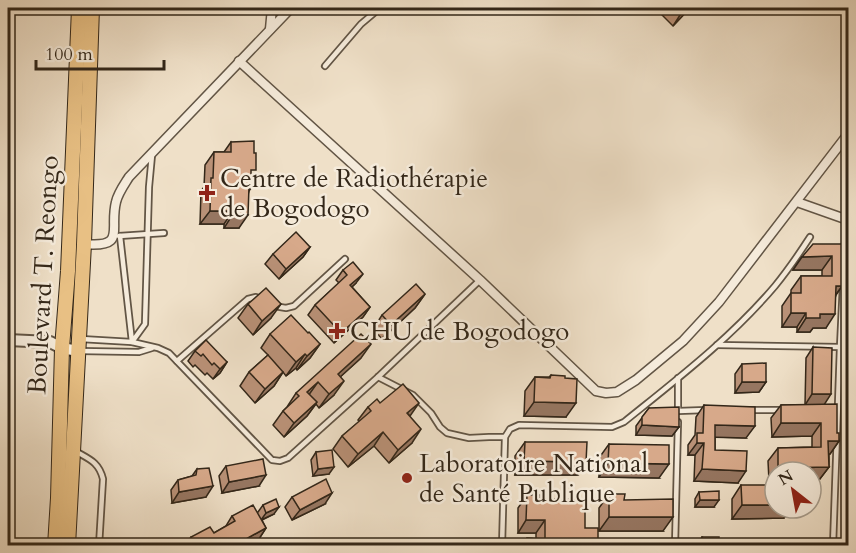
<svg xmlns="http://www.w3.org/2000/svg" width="856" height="553" font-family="Cardo,serif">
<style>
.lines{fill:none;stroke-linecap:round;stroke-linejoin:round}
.service-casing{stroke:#625545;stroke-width:8}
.minor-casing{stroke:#625545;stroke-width:11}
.tertiary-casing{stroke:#625545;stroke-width:14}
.primary-casing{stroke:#332719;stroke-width:16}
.service{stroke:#f5ebdb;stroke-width:4.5}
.minor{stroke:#f5ebdb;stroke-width:8}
.tertiary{stroke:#f5ebdb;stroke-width:10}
.primary{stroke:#e8c084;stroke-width:14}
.wall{fill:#b99177;stroke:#332719;stroke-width:1.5}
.shaded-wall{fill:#967661;stroke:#332719;stroke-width:1.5}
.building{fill:#d7a98a;stroke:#332719;stroke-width:1.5}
.poi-dot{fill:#8f2418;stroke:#f5ebdb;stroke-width:2}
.labels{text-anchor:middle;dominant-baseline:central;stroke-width:5;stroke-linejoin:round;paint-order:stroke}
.poi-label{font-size:26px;fill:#332719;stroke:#f5ebdb;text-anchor:start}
.street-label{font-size:26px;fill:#332719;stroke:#f5ebdb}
</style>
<rect width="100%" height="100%" fill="#efe0c8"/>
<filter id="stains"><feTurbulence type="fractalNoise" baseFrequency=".00333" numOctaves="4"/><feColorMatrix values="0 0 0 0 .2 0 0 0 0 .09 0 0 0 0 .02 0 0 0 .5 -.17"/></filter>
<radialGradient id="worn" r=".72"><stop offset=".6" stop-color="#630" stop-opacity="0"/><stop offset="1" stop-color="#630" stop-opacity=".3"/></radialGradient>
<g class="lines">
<g class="service-casing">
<g id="service">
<polyline points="325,66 361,24 380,8"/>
<polyline points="119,236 164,233"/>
<polyline points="120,236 132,342 145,324 149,187 152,155"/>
<polyline points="274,306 286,308 294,306 345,259"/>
<polyline points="81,339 132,342 158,348 169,353 272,460 280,461 288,458 378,377 480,280"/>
<polyline points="717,345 840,347"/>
<polyline points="80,351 139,352 152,348"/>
<polyline points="177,361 248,299 256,297 261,300"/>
<polyline points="378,377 413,395 431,413 440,427 447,433 469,438 489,437 505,437"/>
<polyline points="678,378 678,411 706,410"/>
<polyline points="750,410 781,410"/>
<path d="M 75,451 C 89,459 99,462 103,479 L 99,546"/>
<path d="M 502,546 L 505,437 L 510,429 L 519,425 L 612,427 L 624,422 C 676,380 731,338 775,286 C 788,270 799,254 810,237"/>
<polyline points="675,546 678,422"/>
<polyline points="833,546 840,347 845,241"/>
</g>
</g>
<g class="minor-casing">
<g id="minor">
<polyline points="270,29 272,8"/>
<polyline points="239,61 480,280 596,391 606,393 617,392 636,380 683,341 719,302 848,134"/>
<polyline points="797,202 848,220"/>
<path d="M 84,244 C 127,248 109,230 116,202 C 118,193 124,185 129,177 L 291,8"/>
</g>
</g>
<g class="tertiary-casing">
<polyline id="tertiary" points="8,340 50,342 62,348 78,351"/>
</g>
<g class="primary-casing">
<g id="primary">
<polyline points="55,546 58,498 62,348 68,271 79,8"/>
<polyline points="68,546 84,244 92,8"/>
</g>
</g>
<use href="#service" class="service"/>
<use href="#minor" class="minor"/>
<use href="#tertiary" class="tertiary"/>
<use href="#primary" class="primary"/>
</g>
<g class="wall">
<polygon points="667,8 690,8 673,26 662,15"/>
<polygon points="231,142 251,176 251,188 249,191 239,228 224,228 224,224 200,224 201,191 204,187 205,165 214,152 224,152"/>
<polygon points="842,244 842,286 836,295 826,328 813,328 810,332 797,332 797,327 782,327 782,306 791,293 791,290 801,276 822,276 822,270 793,270 802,257"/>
<polygon points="310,247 303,257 279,279 265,264 273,254"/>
<polygon points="343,270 356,283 352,287 370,307 363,317 334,343 308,315 315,305 339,283 336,280"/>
<polygon points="425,294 415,308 382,339 373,329 382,315"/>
<polygon points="248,304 271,318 253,335 238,318"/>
<polygon points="270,334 320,344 310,358 297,370 296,368 286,376 283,372 274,386 255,403 240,386 249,372 268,355 261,348"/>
<polygon points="813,347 824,404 837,433 839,441 830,454 829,454 829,467 819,480 811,472 775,472 775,481 769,481 768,461 778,448 812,447 812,436 772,437 771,418 781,405 805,405 806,358"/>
<polygon points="195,351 227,362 220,373 213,379 207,373 205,375 195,365 193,367 188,361"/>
<polygon points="361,358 340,377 334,395 319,408 316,404 307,416 284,437 273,425 283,411 287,407 296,393"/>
<polygon points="742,364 766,382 759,392 735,393 735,374"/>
<polygon points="551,375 566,417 524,416 525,391 535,377 549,377"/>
<polygon points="380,403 409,416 412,443 389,463 374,446 348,467 333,449 342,436 360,421 358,420 368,407"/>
<polygon points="704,405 746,438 715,437 715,450 738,483 694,481 695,455 688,455 688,445 695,435 696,417"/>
<polygon points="649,408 679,427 672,436 636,435 636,426"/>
<polygon points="525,442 577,475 515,475 515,456"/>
<polygon points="609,444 659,478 599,477 599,458"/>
<polygon points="316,452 329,474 313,476 311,460"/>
<polygon points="226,466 259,486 222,493 219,476"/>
<polygon points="197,469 206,497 172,503 171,490 178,480 192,476"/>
<polygon points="741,485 775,508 791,508 784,518 732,519 732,499"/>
<polygon points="699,492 714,507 695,507 695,499"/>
<polygon points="609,494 624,500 663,531 599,531 599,508"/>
<polygon points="527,495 540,499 585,528 598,546 522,546 527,538 536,539 536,533 518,533 518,508"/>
<polygon points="292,497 325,504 292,520 285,507"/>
<polygon points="263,505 274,514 262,520 266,528 257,542 250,546 185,546 191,537 214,533 226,526 232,516 258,512"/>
<polygon points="702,537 719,546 696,546"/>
<polygon points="808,539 825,546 804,546"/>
</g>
<g class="shaded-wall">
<polygon points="687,8 690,8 673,26 682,12"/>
<polygon points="210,211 233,211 224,224 200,224"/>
<polygon points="233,214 248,215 239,228 224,228"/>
<polygon points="310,247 303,257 279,279 286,269"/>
<polygon points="832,256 822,270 793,270 802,257"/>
<polygon points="363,274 356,283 343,295 350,285"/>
<polygon points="836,286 842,286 832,300"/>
<polygon points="425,294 415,308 382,339 391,325"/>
<polygon points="281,304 271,318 253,335 262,321"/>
<polygon points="370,307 363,317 334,343 341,333"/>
<polygon points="791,313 806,313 797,327 782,327"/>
<polygon points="820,314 835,314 826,328 813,328 810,332 797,332 806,318"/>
<polygon points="320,344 310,358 297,370 307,356"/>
<polygon points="371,344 361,358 328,388 338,374"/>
<polygon points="305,354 296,368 286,376 296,362"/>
<polygon points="227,362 220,373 213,379 220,369"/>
<polygon points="283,372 274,386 255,403 265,389"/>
<polygon points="344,381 334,395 319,408 329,394"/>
<polygon points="318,382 308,396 307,392"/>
<polygon points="742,382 766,382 759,392 735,393"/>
<polygon points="812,394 831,394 824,405 805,405"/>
<polygon points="317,402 307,416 284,437 294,423"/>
<polygon points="534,402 576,403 566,417 524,416"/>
<polygon points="419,403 410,416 407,413"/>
<polygon points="781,423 821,423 812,436 772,437"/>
<polygon points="642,425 679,427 672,436 636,435"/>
<polygon points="715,425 755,426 746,438 706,437"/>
<polygon points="421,429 412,443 389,463 398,450"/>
<polygon points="383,432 374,446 348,467 358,454"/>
<polygon points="828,441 839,441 830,454 819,454"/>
<polygon points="697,443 704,443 695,455 688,455"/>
<polygon points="524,461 586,462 577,475 515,475"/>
<polygon points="608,463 669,464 659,478 599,477"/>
<polygon points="334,467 329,474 313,476 318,469"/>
<polygon points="829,467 819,480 811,481 811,472 775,472 778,468"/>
<polygon points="702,469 746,471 738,483 694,481"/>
<polygon points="775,472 775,481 769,481"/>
<polygon points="266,475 259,486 222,493 229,482"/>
<polygon points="213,486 206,497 172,503 179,492"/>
<polygon points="332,493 325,504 292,520 300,510"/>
<polygon points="700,500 719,500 714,507 695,507"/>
<polygon points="742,505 775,505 775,508 791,508 784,518 732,519"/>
<polygon points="279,507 274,514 261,520 266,513"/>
<polygon points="609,517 673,517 663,531 599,531"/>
<polygon points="526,520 545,520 536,533 518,533"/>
<polygon points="266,528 257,542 250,546 240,546 244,540"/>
</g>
<g class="building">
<polygon points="678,8 687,8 682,12"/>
<polygon points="254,141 254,153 256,153 256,170 251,170 251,188 249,187 248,215 233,214 233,211 210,211 211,178 213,178 214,152 231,152 231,142"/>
<polygon points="296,232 310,247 286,269 273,254"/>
<polygon points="813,244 842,244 842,286 836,286 835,314 820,314 820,318 806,318 806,313 791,313 791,293 801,293 801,276 832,276 832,256 802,257"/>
<polygon points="353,262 363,274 350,285 370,307 341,333 315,305 347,275 343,270"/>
<polygon points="416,284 425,294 391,325 382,315"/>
<polygon points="266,288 281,304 262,321 248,304"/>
<polygon points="291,315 308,333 309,332 320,344 307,356 305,354 296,362 270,334"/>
<polygon points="361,334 371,344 338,374 344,381 329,394 318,382 307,392 317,402 294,423 283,411 299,396 296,393"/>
<polygon points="206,340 227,362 220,369 214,363 212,365 203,354 201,356 195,351"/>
<polygon points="813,347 832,348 831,394 812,394"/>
<polygon points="268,355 283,372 265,389 249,372"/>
<polygon points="766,363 766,382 742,382 742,364"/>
<polygon points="551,375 565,376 565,378 577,379 576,403 534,402 535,377 550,378"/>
<polygon points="403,384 419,403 407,413 421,429 398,450 383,432 358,454 342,436 371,411 368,407 377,399 380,403"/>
<polygon points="837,404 837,433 839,433 839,441 828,441 829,467 778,468 778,448 821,447 821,423 781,423 781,405"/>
<polygon points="704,405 755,407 755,426 715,425 715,450 747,451 746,471 702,469 704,443 697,443 697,433 703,433"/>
<polygon points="679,407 679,427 642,425 642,417 649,408"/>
<polygon points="525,442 587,442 586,462 524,461"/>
<polygon points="609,444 669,445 669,464 608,463"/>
<polygon points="332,450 334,467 318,469 316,452"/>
<polygon points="263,459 266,475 229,482 226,466"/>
<polygon points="209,468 213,486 179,492 178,480 196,475 197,469"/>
<polygon points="326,479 332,493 300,510 292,497"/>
<polygon points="741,485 775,485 775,505 742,505"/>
<polygon points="719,491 719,500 700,500 699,492"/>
<polygon points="609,494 625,494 624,500 673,499 673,517 609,517"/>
<polygon points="527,495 540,495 540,499 585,499 585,528 598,528 598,546 526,546 527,538 545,539 545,520 526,520"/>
<polygon points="276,499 279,507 266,513 263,505"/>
<polygon points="253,505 266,528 244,540 247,546 196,546 191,537 210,527 214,533 235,521 232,516"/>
<rect x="702" y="537" width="17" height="9"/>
<rect x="808" y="539" width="17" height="7"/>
</g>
<g class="poi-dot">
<path d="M204 184h6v6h6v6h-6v6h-6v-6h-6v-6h6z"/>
<path d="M334 322h6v6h6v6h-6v6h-6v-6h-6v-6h6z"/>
<circle cx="407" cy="478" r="6"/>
</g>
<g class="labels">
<g class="poi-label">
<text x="220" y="178">Centre de Radiothérapie<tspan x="220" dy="30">de Bogodogo</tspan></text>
<text x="350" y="331">CHU de Bogodogo</text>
<text x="419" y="463">Laboratoire National<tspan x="419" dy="30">de Santé Publique</tspan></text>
</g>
<g class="street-label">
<text transform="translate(43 275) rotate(-87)">Boulevard T. Reongo</text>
</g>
</g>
<rect width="856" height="553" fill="none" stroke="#efe0c8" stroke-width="30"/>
<rect x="9" y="9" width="838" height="535" fill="none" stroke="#332719" stroke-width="3"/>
<rect x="15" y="15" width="826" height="523" fill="none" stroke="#332719" stroke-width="1.5"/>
<g transform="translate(793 490) rotate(329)"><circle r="28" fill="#f5ebdb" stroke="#a79d8d" stroke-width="1.5"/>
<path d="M0-4.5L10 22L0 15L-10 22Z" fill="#8f2418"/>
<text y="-9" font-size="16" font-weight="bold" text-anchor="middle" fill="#332719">N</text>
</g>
<path d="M36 60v9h128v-9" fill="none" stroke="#332719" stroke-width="3"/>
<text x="45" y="60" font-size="18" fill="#332719" stroke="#f5ebdb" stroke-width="4.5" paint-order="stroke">100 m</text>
<rect width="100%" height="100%" filter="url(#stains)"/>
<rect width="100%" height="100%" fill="url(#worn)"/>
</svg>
